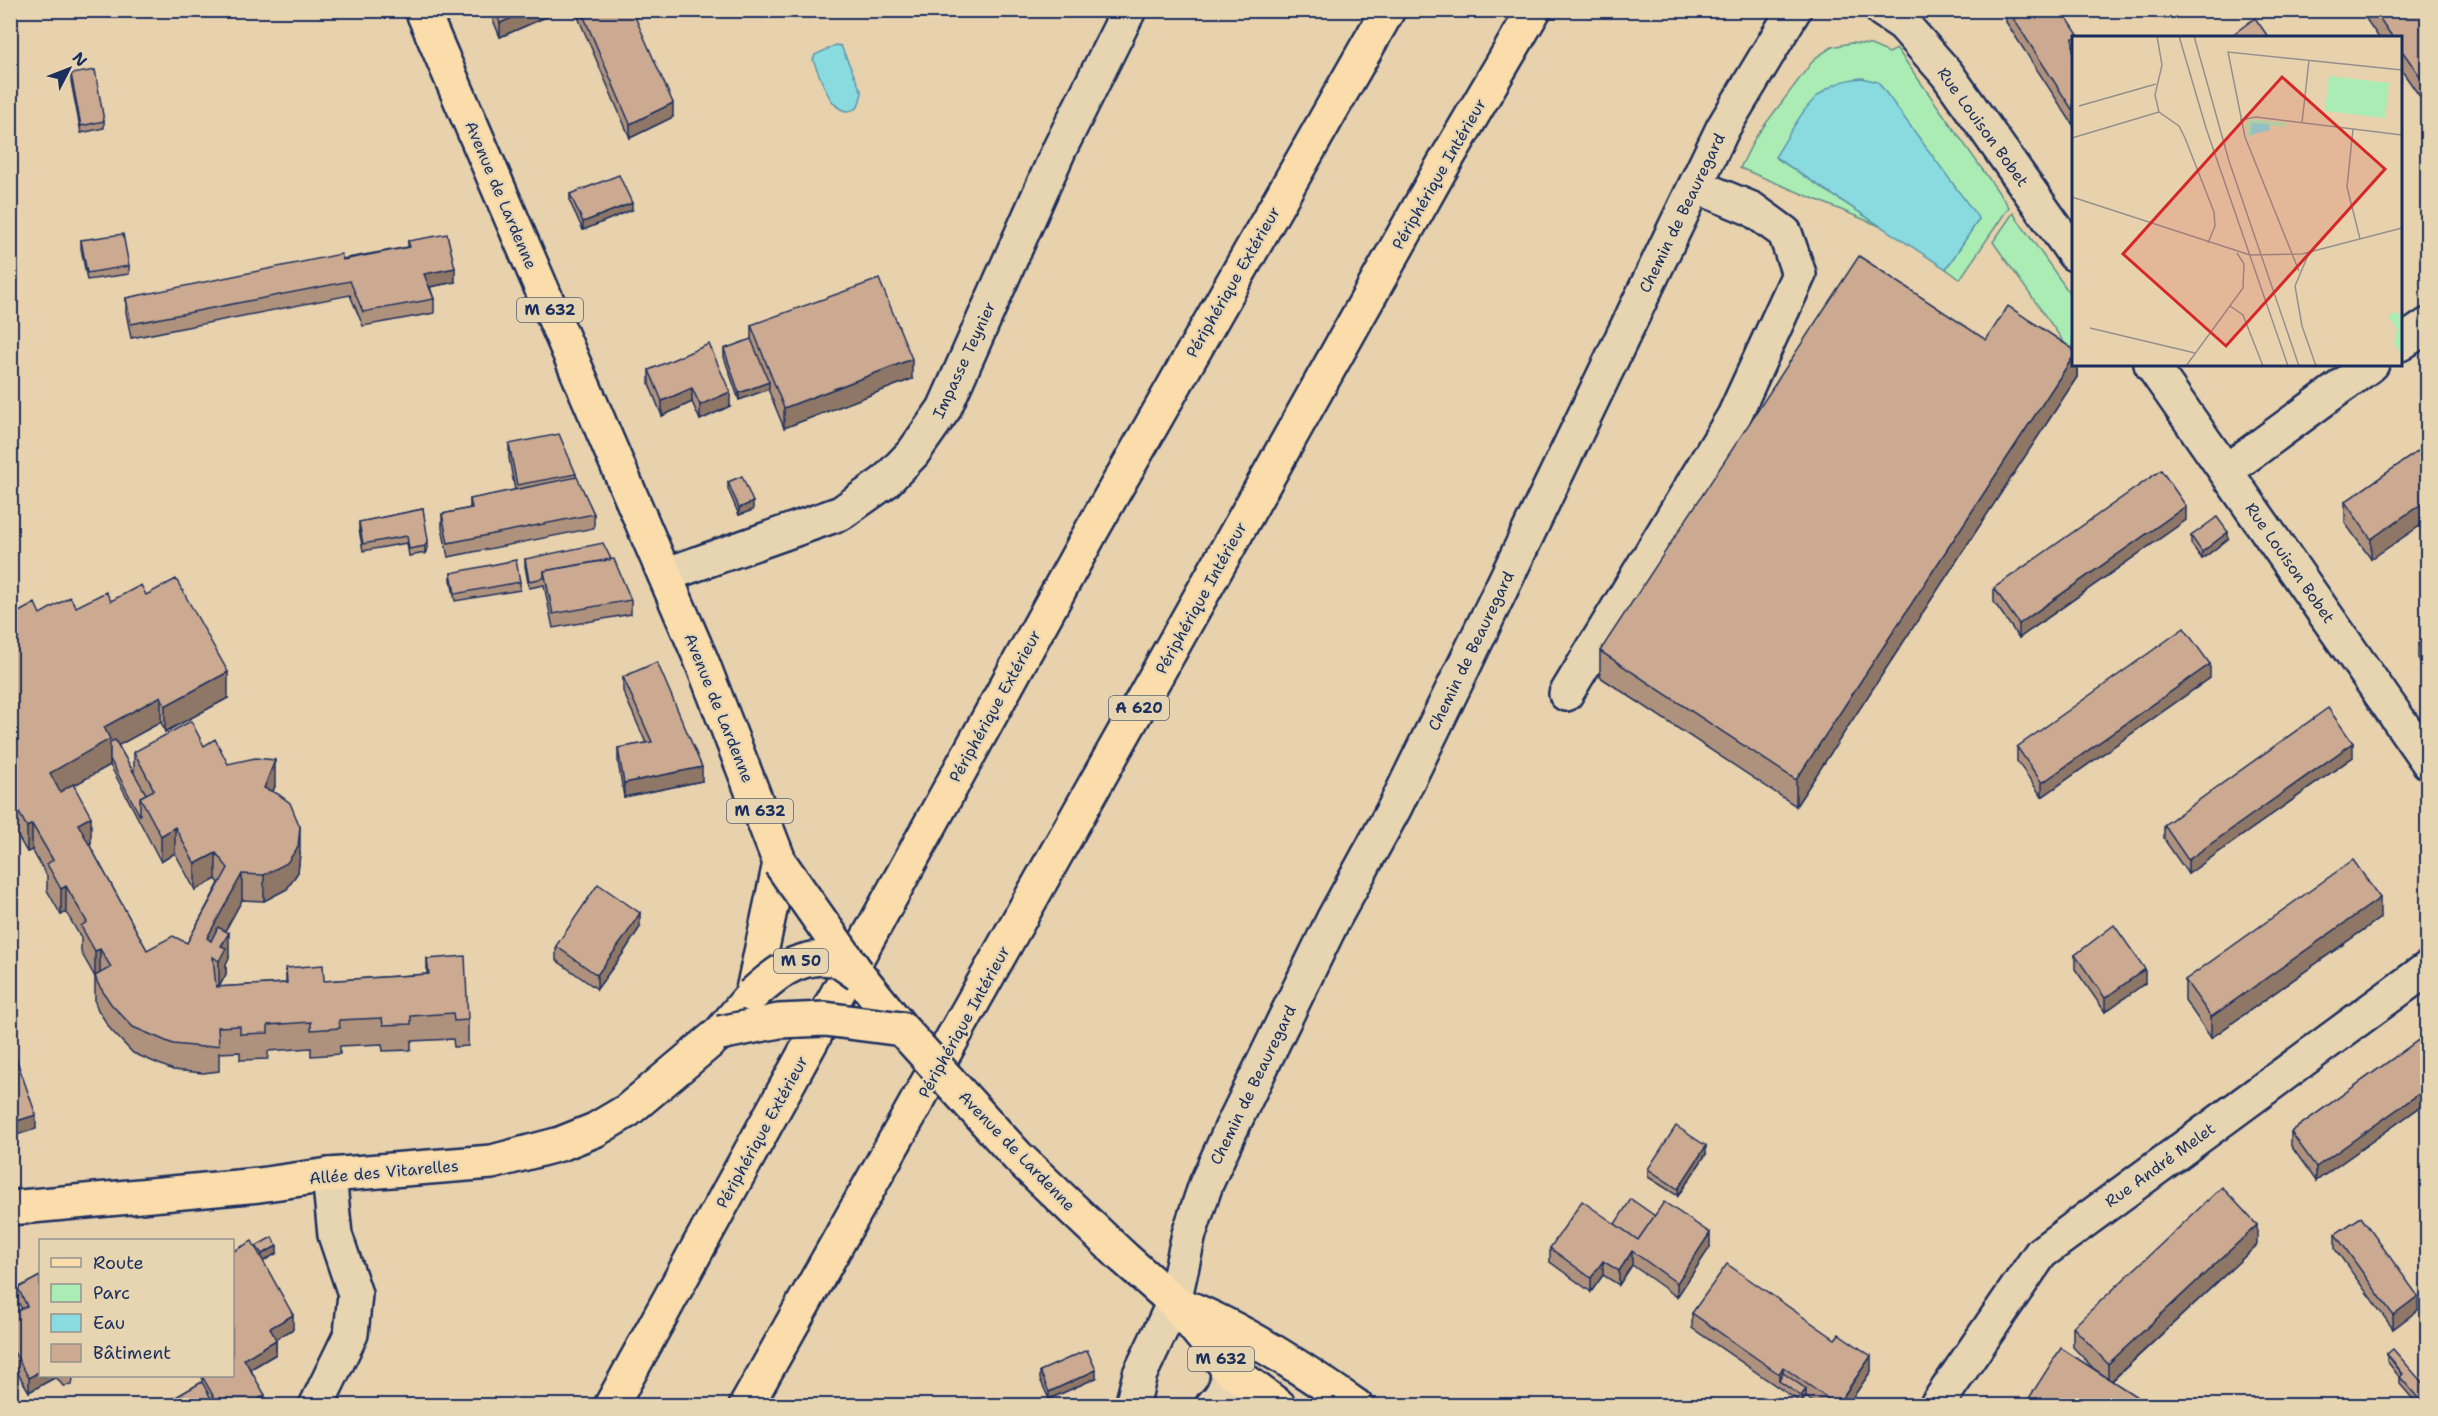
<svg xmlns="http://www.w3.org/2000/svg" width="2438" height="1416" font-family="'Shantell Sans',sans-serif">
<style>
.green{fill:#aaecb4;stroke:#628e89;stroke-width:1.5}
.water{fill:#89dbe0;stroke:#5d96ac;stroke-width:1.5}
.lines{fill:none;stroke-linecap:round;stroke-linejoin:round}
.minor-casing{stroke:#1b2f5e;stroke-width:38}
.major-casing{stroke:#1b2f5e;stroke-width:38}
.highway-casing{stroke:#1b2f5e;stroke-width:38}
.minor{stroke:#e7d5b2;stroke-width:33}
.major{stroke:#faddab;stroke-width:33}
.highway{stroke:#faddab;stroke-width:33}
.major-bridge-casing{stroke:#1b2f5e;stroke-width:38;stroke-linecap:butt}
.major-bridge{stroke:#faddab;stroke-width:33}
.wall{fill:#af927d;stroke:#1b2f5e;stroke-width:1.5;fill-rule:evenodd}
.shaded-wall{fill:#8e7766;stroke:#1b2f5e;stroke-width:1.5}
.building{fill:#cbaa91;stroke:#1b2f5e;stroke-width:1.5}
.labels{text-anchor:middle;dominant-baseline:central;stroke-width:4.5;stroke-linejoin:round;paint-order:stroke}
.shield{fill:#e7d5b2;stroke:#586177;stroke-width:1.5}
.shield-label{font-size:15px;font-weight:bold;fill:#1b2f5e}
.street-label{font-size:16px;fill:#1b2f5e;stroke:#e7d5b2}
.inset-road{fill:none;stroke:#96908d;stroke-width:1.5}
.view{fill:#d62828;fill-opacity:0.15;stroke:#d62828;stroke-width:3}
.inset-edge{fill:none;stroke:#1b2f5e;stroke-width:3}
</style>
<rect width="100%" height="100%" fill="#e8d1ad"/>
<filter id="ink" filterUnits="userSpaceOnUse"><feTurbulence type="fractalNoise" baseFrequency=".0167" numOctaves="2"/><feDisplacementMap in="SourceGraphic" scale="12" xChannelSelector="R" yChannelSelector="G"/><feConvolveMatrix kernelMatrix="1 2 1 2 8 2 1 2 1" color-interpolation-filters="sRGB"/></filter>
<g filter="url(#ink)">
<g class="green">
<polygon points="1851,43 1871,45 1889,53 1897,49 2009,207 1960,279 1946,269 1979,219 1775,157 1882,227 1740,168 1755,138 1815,58 1832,47"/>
<polygon points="2013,213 2073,298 2073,355 1993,242"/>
</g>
<g class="water">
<path d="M 836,45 L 841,46 L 862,93 L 858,107 C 833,125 821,77 813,60 L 815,55 Z"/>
<path d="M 1862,78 L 1878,82 L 1979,219 L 1946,269 L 1775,157 C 1799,120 1813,81 1862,78 Z"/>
</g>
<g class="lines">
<g class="minor-casing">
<g id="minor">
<polyline points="1882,10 1903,24 1947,74 2074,254"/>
<polyline points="2400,344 2428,325"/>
<polyline points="2151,364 2428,762"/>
<polyline points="2226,471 2372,364"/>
<polyline points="665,575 841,513 885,482 913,453 944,409 1059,150 1129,10"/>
<polyline points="1566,694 1734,416 1799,274 1785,233 1752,209 1696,186"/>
<polyline points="316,1406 351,1334 355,1294 335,1235 329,1175"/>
<polyline points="1132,1406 1140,1374 1174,1302 1189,1234 1206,1184 1231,1129 1333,920 1395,807 1464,666 1723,128 1794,10"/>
<path d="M 1212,1406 C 1234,1385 1229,1369 1219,1343"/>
<polyline points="1936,1406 2041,1253 2428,968"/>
</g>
</g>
<g class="major-casing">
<g id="major">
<polyline points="857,973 902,1029"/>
<polyline points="10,1208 259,1185 329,1175 492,1162 560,1144 595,1130 627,1111 720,1033 752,995 780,863 702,662 422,10"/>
<polyline points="1122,1256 1174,1302 1228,1368 1279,1406"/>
<path d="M 1181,1305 C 1243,1329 1301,1368 1356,1406"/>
</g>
</g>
<g class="highway-casing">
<g id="highway">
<polyline points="611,1406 1092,530 1388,10"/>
<polyline points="746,1406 1439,172 1534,10"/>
</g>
</g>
<use href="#minor" class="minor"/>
<use href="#major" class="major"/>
<use href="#highway" class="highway"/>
<g class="major-bridge-casing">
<g id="major-bridge">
<polyline points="780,863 857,973"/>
<path d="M 752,995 C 775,974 799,954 832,959 C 840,960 850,969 857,973"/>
<polyline points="720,1033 779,1021 825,1019 902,1029 1018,1157 1122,1256"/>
</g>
</g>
<use href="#major-bridge" class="major-bridge"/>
</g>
<g class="wall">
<polygon points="489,10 562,10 500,37"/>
<polygon points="575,10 632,10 673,117 630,138"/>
<polygon points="2006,10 2062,10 2073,38 2073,125 2006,22"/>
<polygon points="2360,10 2427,10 2427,107 2400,68 2400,38 2379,38"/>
<polygon points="71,74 104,121 104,128 81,133 71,81"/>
<polygon points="570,194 632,210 583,230 570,202"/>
<polygon points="81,240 129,266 129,274 87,280 81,248"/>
<polygon points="408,241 455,282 430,287 434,299 434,313 363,326 350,295 131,338 126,312 126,298 408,247"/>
<polygon points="751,325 912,379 784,428 768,389 739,400 724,357 724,349 751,340"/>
<polygon points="1986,340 2077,364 2077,377 1796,806 1600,677 1600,651"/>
<polygon points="649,370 730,406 700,420 692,402 662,416 649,384"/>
<polygon points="509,444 576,474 576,478 594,514 594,528 448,557 442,528 442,514 470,508 470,499 515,490 509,458"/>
<polygon points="2427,445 2371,559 2345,523 2345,502"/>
<polygon points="728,482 753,510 739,515 728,489"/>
<polygon points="423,509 428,548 425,553 409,556 407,543 363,551 359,529 359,522"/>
<polygon points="2186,520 2019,638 1994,602 1994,588"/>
<polygon points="2191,536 2228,539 2202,559 2191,544"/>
<polygon points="525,559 631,600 631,614 553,628 544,585 529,588 525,566"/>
<polygon points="451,573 520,582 520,590 455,601 451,580"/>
<path d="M 146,595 L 228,698 L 165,732 L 161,722 L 118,745 L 134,773 L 134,752 L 204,746 L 228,764 L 275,786 L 273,791 L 300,853 L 298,872 L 287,889 L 264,901 L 242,900 L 225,931 L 229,958 L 226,964 L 226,974 L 219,987 L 216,985 L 216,987 L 286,983 L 286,968 L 324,981 L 427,974 L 427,959 L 468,1020 L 468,1046 L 454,1047 L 453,1039 L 411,1041 L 411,1050 L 383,1051 L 382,1044 L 340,1046 L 340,1054 L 311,1056 L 311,1048 L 268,1051 L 268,1059 L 240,1060 L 240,1052 L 219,1053 L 219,1071 L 203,1073 L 173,1070 L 133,1053 L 111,1030 L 98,1010 L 95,1002 L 95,977 L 81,952 L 81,938 L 66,912 L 61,915 L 47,890 L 47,876 L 32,850 L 27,852 L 12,826 L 12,813 L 10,809 L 10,617 L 40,614 ZM 110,765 L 161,862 L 175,853 L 195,890 L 216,879 L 219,883 L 187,943 L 147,950 L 89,844 L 91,843 L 74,785 Z"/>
<polygon points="2427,638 2427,672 2418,658 2418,644"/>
<polygon points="623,677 702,781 624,797 618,762 618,748 646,743 623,691"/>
<polygon points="2210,678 2042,797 2017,761 2017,747"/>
<polygon points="2353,757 2188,874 2164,839 2164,825"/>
<polygon points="2380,918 2211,1038 2185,1000 2185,980"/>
<polygon points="640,927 624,952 597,989 556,960 556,946"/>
<polygon points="2075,955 2145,983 2105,1012 2075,969"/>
<polygon points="2427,1034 2427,1102 2316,1181 2291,1146 2291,1132"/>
<polygon points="1706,1154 1678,1196 1648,1177 1648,1169"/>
<polygon points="1655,1216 1710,1247 1677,1297 1632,1265 1619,1285 1603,1275 1591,1292 1550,1262 1550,1248 1615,1224"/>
<polygon points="2335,1234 2418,1310 2393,1329 2335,1249"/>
<polygon points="2257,1245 2112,1381 2093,1368 2073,1347 2073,1327"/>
<polygon points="256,1248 277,1253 263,1261 293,1329 276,1339 276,1354 251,1369 265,1406 169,1406 169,1401 202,1382 202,1376 232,1376"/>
<polygon points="40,1276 40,1376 73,1376 73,1378 72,1385 63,1386 56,1377 29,1392 10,1360 10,1315 22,1309 18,1302 18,1288"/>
<polygon points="1692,1313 1871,1371 1847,1406 1818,1406 1806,1397 1801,1403 1692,1328"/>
<polygon points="2387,1354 2427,1406 2419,1406 2400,1384 2400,1378 2387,1361"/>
<polygon points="1040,1371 1096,1378 1049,1399 1040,1379"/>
</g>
<g class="shaded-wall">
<polygon points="530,10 562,10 500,37 500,23"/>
<polygon points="673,103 673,117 630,138 630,124"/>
<polygon points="632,203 632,210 583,230 583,222"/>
<polygon points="455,268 455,282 424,288 424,274"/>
<polygon points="2073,357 2073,364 2077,364 2077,377 1796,806 1796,780"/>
<polygon points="912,359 912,379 784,428 784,408"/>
<polygon points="769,382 769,389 739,400 739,393"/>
<polygon points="692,388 692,402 662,416 662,401"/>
<polygon points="730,392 730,406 700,420 700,405"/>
<polygon points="2427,500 2427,521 2371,559 2371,539"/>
<polygon points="753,502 753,510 739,515 739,508"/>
<polygon points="2186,506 2186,520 2019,638 2019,624"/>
<polygon points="2228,532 2228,539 2202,559 2202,552"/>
<polygon points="428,540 428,548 425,553 425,546"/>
<polygon points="2210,664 2210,678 2042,797 2042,783"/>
<polygon points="228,672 228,698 165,732 165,706"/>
<polygon points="161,696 161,722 110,750 110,765 50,799 50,773 104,727"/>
<polygon points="2353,743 2353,757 2188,874 2188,860"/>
<polygon points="275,760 275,786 264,814 264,788"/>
<polygon points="702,767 702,781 624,797 624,783"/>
<polygon points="91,817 91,843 78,850 78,824"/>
<polygon points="32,824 32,850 27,852 27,827"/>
<polygon points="175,827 175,853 161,862 161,836"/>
<polygon points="300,827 300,853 298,872 287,889 264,901 264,875"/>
<polygon points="216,853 216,879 195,890 195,864"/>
<polygon points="242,874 242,900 207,964 207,938"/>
<polygon points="66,886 66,912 61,915 61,889"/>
<polygon points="2380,898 2380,918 2211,1038 2211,1017"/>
<polygon points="640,913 640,927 624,952 597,989 597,975"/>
<polygon points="229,933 229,958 226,964 226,974 219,987 219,961 221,946"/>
<polygon points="100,949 100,974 95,977 95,951"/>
<polygon points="2145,969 2145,983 2105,1012 2105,998"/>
<polygon points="2427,1088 2427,1102 2316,1181 2316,1167"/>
<polygon points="36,1115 36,1129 10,1137 10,1123"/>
<polygon points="1706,1146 1706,1154 1678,1196 1678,1189"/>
<polygon points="2257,1225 2257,1245 2108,1384 2108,1364"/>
<polygon points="1710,1233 1710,1247 1677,1297 1677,1283"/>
<polygon points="277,1246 277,1253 262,1262 262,1254"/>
<polygon points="1632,1251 1632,1265 1619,1285 1619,1271"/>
<polygon points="1603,1261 1603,1275 1591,1292 1591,1278"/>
<polygon points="2418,1296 2418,1310 2393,1329 2393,1315"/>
<polygon points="293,1315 293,1329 270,1343 270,1328"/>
<polygon points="276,1340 276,1354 244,1373 244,1359"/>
<polygon points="1871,1356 1871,1371 1847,1406 1837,1406"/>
<polygon points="1783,1367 1783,1381 1779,1381 1779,1374"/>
<polygon points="1096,1370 1096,1378 1049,1399 1049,1392"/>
<polygon points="40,1371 40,1376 56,1376 56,1377 29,1392 29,1378"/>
<polygon points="1806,1389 1806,1397 1801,1403 1801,1396"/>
<polygon points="265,1395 265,1406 247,1406"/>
</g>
<g class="building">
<polygon points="495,10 530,10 500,23"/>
<polygon points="581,10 632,10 673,103 630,124"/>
<polygon points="2008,10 2062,10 2080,38 2073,38 2073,111"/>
<polygon points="2374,10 2427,10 2427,86 2400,48 2400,38 2393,38"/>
<polygon points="2255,18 2269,38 2228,38"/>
<polygon points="95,70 104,121 81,126 71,74"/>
<polygon points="619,175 632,203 583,222 570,194"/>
<polygon points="123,234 129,266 87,273 81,240"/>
<polygon points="447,234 455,268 424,274 434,299 363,312 350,281 131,324 126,298 341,254 343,260 410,247 408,241"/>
<polygon points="1859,256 1986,340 2008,306 2073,349 2073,357 1796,780 1600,651"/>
<polygon points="879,279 912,359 784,408 751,325"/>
<polygon points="751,339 769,382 739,393 724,349"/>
<polygon points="709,344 730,392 700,405 692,388 662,401 649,370"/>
<polygon points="559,434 576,474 517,485 509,444"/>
<polygon points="2427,445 2427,500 2371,539 2345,502"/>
<polygon points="2161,470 2186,506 2019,624 1994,588"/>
<polygon points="742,476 753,502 739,508 728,482"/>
<polygon points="577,477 594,514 448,543 442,514 472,508 470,499"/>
<polygon points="423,509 428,540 425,546 409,549 407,536 363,544 359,522"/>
<polygon points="2217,517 2228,532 2202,552 2191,536"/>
<polygon points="603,543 611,559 544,571 544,578 529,581 525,559"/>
<polygon points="614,559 631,600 553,614 544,571"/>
<polygon points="516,560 520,582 455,594 451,573"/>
<polygon points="176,579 228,672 165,706 161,696 104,727 110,739 50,773 60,792 73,784 91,817 78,824 147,950 173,936 187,943 228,868 216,853 195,864 175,827 161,836 140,797 154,790 134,752 191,721 204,746 215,739 228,764 255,758 275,760 264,788 278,794 290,803 300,827 298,847 287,863 264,875 242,874 207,938 211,941 218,927 229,933 221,946 226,948 219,961 213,957 216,987 287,983 286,968 323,965 324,981 429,974 427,959 465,956 468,1020 454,1021 453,1013 411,1016 411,1024 383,1025 382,1018 339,1020 340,1028 311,1030 311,1022 268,1025 268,1033 240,1034 240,1026 218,1027 219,1045 203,1047 173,1044 133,1027 111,1004 98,984 95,976 111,967 100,949 95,951 81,926 87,922 66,886 61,889 47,864 53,860 32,824 27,827 12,800 18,797 10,784 10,617 35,603 40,614 70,597 76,607 106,592 111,601 141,585 146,595"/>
<polygon points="2184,628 2210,664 2042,783 2017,747"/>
<polygon points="2427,638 2427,658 2418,644"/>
<polygon points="657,662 702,767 624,783 618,748 652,742 623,677"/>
<polygon points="2328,708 2353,743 2188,860 2164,825"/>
<polygon points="115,740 146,794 140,797 140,816 110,759 110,742"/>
<polygon points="2353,860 2380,898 2211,1017 2185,980"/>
<polygon points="598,884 640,913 624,938 597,975 556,946"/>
<polygon points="2114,925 2145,969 2105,998 2075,955"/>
<polygon points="2427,1034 2427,1088 2316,1167 2291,1132"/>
<polygon points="10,1041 36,1115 10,1123"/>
<polygon points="1676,1126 1706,1146 1678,1189 1648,1169"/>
<polygon points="2222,1187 2257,1225 2108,1364 2073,1327"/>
<polygon points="1631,1199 1655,1216 1638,1240 1615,1224"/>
<polygon points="1582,1201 1638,1240 1664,1202 1710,1233 1677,1283 1632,1251 1619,1271 1603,1261 1591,1278 1550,1248"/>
<polygon points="2361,1217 2418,1296 2393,1315 2335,1234"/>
<polygon points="272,1237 277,1246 262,1254 256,1246"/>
<polygon points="252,1241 293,1315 270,1328 276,1340 244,1359 265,1395 247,1406 219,1406 202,1376 232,1376 232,1252"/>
<polygon points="1727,1264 1835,1339 1839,1334 1871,1356 1837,1405 1783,1367 1779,1374 1692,1313"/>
<polygon points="40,1276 40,1371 29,1378 10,1345 10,1315 27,1306 18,1288"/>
<polygon points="2061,1348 2151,1406 2024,1406"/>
<polygon points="2393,1349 2427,1388 2427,1406 2425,1406 2400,1377 2403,1374 2387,1354"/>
<polygon points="1087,1350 1096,1370 1049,1392 1040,1371"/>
<polygon points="1783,1373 1806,1389 1801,1396 1779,1381"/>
<polygon points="202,1382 215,1406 171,1406 169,1401"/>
</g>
</g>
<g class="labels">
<g class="shield">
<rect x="517" y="298" width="66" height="24" rx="4.5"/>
<rect x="1109" y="696" width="60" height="24" rx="4.5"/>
<rect x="727" y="799" width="66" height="24" rx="4.5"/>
<rect x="774" y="949" width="54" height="24" rx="4.5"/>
<rect x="1188" y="1347" width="66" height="24" rx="4.5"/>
</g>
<g class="shield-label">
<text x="550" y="310">M 632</text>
<text x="1139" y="708">A 620</text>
<text x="760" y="811">M 632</text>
<text x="801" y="961">M 50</text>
<text x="1221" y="1359">M 632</text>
</g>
<g class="street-label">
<text transform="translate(1983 127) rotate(54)">Rue Louison Bobet</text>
<text transform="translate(1439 174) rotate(-60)">Périphérique Intérieur</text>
<text transform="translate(501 195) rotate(67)">Avenue de Lardenne</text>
<text transform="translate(1682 213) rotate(-64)">Chemin de Beauregard</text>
<text transform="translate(1233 282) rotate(-60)">Périphérique Extérieur</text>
<text transform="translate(964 360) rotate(-65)">Impasse Teynier</text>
<text transform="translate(2290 563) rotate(55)">Rue Louison Bobet</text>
<text transform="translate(1201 598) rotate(-61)">Périphérique Intérieur</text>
<text transform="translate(1471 651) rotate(-64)">Chemin de Beauregard</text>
<text transform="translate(995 706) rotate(-61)">Périphérique Extérieur</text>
<text transform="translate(719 708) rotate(68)">Avenue de Lardenne</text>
<text transform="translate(964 1022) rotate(-61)">Périphérique Intérieur</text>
<text transform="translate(1253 1085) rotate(-64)">Chemin de Beauregard</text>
<text transform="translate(762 1132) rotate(-61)">Périphérique Extérieur</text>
<text transform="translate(1017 1151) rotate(46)">Avenue de Lardenne</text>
<text transform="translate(2160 1165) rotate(-36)">Rue André Melet</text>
<text transform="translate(384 1172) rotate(-5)">Allée des Vitarelles</text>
</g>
</g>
<g transform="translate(2072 36)">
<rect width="330" height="330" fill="#e8d1ad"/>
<path d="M 257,40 L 317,47 L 313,82 L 253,75 ZM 178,83 L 213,87 L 214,91 L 199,89 L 198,94 L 196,88 L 177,102 L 174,90 ZM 323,276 L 330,279 L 330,318 L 322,308 L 325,293 L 316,280 Z" fill="#aaecb4"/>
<path d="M 180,87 L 196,88 L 198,94 L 178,99 Z" fill="#89dbe0"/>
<path class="inset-road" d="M 85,0 L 90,29 L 83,59 L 87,76 L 107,90 L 113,102 L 142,176 L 143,190 L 136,207M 107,0 L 134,92 L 216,330M 122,0 L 157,125 L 227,330M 7,70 L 84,48M 168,84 L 184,81 L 330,99M 230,87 L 237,24M 281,93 L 275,151 L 288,203M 0,102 L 87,76M 0,161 L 178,219 L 230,218 L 330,192M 237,217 L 223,250 L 230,290 L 244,330M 227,235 L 173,101 L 156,16 L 330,34M 158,270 L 171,279 L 191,330M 18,292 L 123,317M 114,330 L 171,252 L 172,228 L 165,217"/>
<path class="view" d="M 210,41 L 313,133 L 154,310 L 51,218 Z"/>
<rect width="330" height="330" class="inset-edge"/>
</g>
<rect width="2438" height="1416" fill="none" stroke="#e7d5b2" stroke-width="36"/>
<rect x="18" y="18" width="2402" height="1380" fill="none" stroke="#1b2f5e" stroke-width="2" filter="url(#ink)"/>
<rect x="39" y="1239" width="195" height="138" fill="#e7d5b2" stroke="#959390" stroke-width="1.5"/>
<rect x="51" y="1258" width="30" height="9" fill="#faddab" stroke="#959390" stroke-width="1.5"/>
<text x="93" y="1269" font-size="18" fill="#1b2f5e">Route</text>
<rect x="51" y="1284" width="30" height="18" fill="#aaecb4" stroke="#959390" stroke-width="1.5"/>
<text x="93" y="1299" font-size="18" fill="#1b2f5e">Parc</text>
<rect x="51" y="1314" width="30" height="18" fill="#89dbe0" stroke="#959390" stroke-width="1.5"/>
<text x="93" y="1329" font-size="18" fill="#1b2f5e">Eau</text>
<rect x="51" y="1344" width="30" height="18" fill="#cbaa91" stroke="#959390" stroke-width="1.5"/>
<text x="93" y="1359" font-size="18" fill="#1b2f5e">Bâtiment</text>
<g transform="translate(69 69) rotate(48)" stroke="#e7d5b2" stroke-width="4.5" paint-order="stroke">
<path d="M0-4.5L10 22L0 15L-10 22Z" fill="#1b2f5e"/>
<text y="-9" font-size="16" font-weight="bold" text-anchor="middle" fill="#1b2f5e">N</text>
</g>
</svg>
